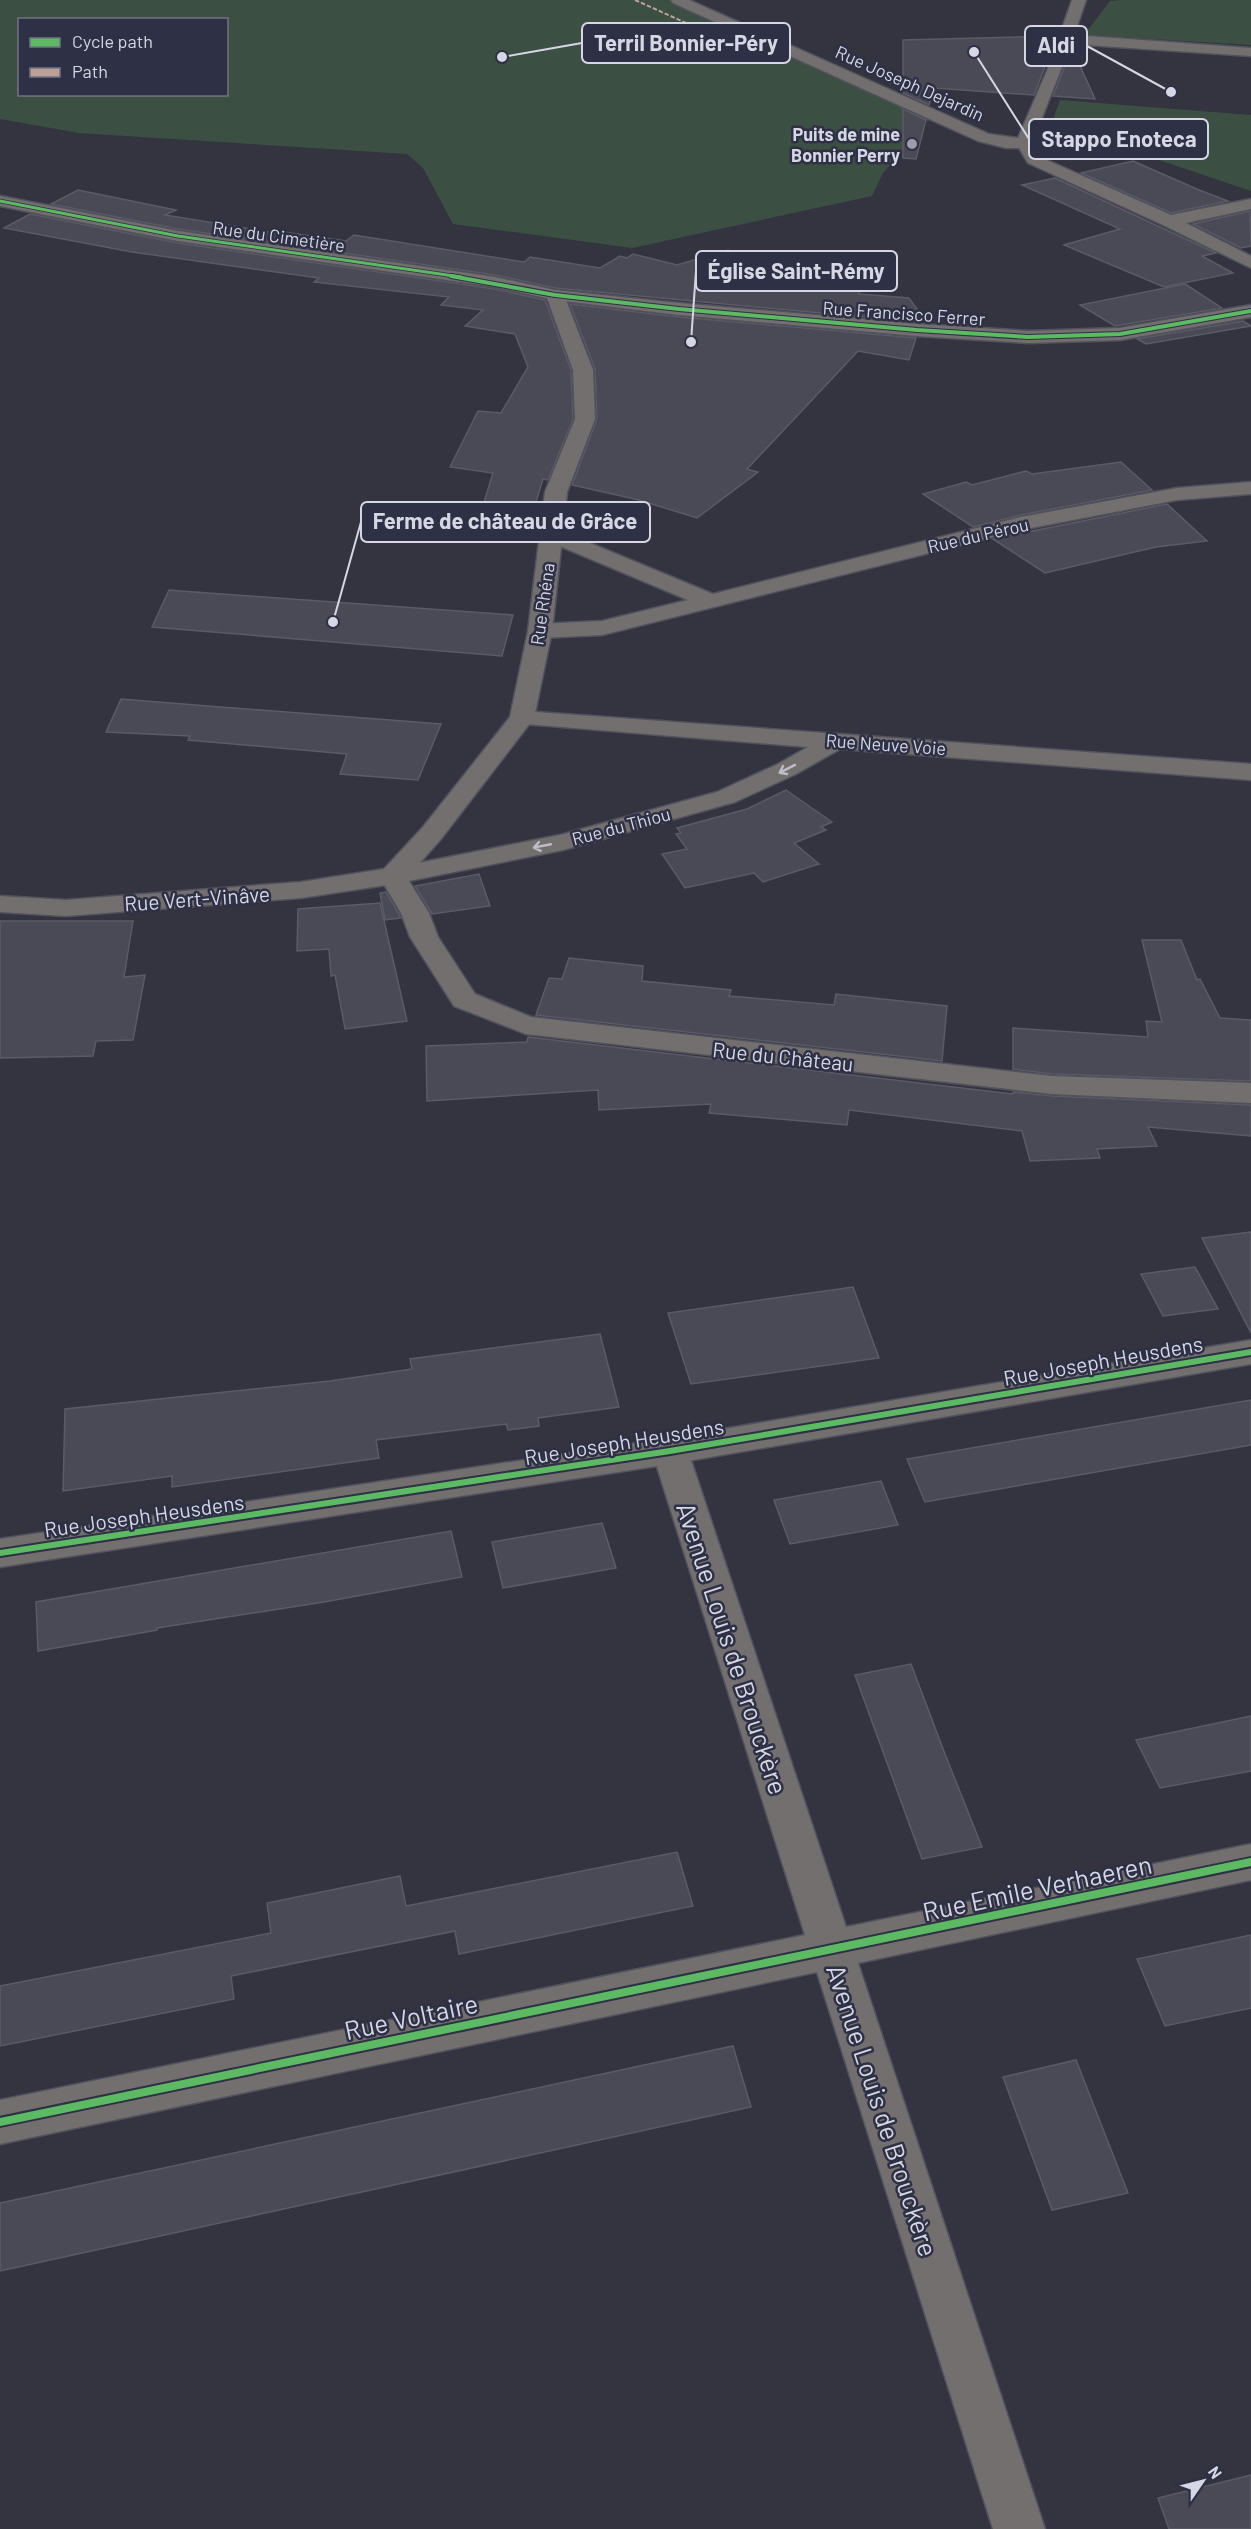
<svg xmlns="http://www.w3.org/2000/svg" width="1251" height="2529" font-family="Barlow,sans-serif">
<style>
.green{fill:#3c4f43;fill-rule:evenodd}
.building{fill:#494a55;stroke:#5a5b66;stroke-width:1.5}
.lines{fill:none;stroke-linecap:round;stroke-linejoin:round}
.minor-casing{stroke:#51525d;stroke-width:3}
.tertiary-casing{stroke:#51525d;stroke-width:3}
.minor{fill:#726f6e;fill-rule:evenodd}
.tertiary{fill:#726f6e;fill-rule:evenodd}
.quiet{stroke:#bda197;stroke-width:2;stroke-dasharray:4.5 2;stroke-linecap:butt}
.cycleway-far3-casing{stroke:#2e3045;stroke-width:4.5}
.cycleway-far2-casing{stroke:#2e3045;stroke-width:6}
.cycleway-far1-casing{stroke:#2e3045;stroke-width:10}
.cycleway-casing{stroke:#2e3045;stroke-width:12}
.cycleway-far3{stroke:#5cba63;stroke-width:3}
.cycleway-far2{stroke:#5cba63;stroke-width:4}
.cycleway-far1{stroke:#5cba63;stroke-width:6}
.cycleway{stroke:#5cba63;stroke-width:8}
.oneway{stroke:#bdbdc7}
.poi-dot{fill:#9d9eab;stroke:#2e3045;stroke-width:2}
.labels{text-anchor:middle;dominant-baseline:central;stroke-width:5;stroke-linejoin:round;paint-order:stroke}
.far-street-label{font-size:18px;fill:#d6d7e5;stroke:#2e3045}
.far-poi-label{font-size:18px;font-weight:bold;fill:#d6d7e5;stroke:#2e3045;text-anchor:end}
.street-label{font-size:21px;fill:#d6d7e5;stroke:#2e3045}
.near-street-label{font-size:26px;fill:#d6d7e5;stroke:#2e3045}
.leader{fill:none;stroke:#d6d7e5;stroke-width:2}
.callout-dot{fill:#d6d7e5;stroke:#2e3045;stroke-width:2}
.callout{fill:#2e3045;stroke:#d6d7e5;stroke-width:2}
.callout-label{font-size:22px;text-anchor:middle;font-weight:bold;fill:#d6d7e5}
</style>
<rect width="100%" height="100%" fill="#333440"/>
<g class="green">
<path d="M 0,0 L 675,0 L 743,35 L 930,120 L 910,128 L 911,143 L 883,173 L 872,196 L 632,248 L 453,224 L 423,168 L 407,154 L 79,133 L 0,119 ZM 20,20 L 226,20 L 226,94 L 20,94 Z"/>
<polygon points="1123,0 1251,0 1251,45 1084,35 1110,1"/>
<polygon points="1060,100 1251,115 1251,191 1117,146 1044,145"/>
</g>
<g class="building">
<polygon points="1057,36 1034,95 934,88 929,105 903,93 903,40"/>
<polygon points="1072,48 1095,99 1053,96"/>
<polygon points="903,109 926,120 916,159 903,158"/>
<polygon points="1133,161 1199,190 1228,201 1171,213 1081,173"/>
<polygon points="1055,178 1216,253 1202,256 1233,273 1164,287 1064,245 1120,229 1022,185"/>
<polygon points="78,190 176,210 165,215 282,234 284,232 346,241 354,235 524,262 530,257 600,268 620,256 627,258 633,254 677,265 728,250 818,290 825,273 866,276 859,294 909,298 922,316 920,322 917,322 555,288 495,275 178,229 51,204"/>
<polygon points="1250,211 1251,246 1241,248 1193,224"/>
<polygon points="30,214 178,243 495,289 545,300 571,370 573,419 548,480 543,479 535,505 484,502 493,473 450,467 478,411 501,413 528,367 515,334 465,326 483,310 441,305 449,297 314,282 319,278 132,252 4,228"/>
<polygon points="1185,284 1222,308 1115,326 1080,305"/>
<polygon points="570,304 679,317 916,338 909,360 858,351 747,469 758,472 697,518 639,500 572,485 597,419 595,369"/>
<polygon points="1243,321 1251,326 1146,344 1137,339"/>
<polygon points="1121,462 1152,490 1021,515 973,527 923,494 966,482 972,485 1026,471 1032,474"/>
<polygon points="1167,504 1207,541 1156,547 1045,573 993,539"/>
<polygon points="169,590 181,591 513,615 502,656 152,627"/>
<polygon points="121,699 208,706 441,724 418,780 340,774 347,754 188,740 190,736 106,732"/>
<polygon points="786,790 832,822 821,827 826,830 794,843 819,864 763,882 754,873 685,888 662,854 687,849 676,834 681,833 677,828 747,809"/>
<polygon points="479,874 490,906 432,914 415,886"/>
<polygon points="386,892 399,914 401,918 385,920 380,893"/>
<polygon points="380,903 407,1021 345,1029 335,975 331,976 329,949 297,951 298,909"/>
<polygon points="0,921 133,921 124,977 145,975 133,1040 96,1041 93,1056 0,1058"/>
<polygon points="1142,940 1181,940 1197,980 1200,979 1220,1018 1251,1020 1251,1081 1052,1074 1013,1069 1013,1028 1148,1037 1146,1021 1162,1022"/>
<polygon points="569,958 643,966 642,981 731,990 729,996 834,1005 836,994 947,1006 942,1061 536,1015 549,978 562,979"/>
<polygon points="528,1037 1013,1094 1013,1092 1052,1096 1251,1105 1251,1136 1148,1127 1157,1146 1097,1149 1100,1158 1030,1161 1022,1131 849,1110 847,1125 709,1113 711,1104 599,1110 598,1090 427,1101 426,1046 527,1042"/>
<polygon points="1251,1232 1251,1333 1202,1238"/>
<polygon points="1195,1267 1218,1309 1163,1316 1141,1274"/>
<polygon points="853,1287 879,1358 691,1384 668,1313"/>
<polygon points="600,1334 619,1407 538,1418 539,1426 508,1430 506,1424 376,1440 379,1458 172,1487 172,1476 63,1491 65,1409 330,1381 412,1369 410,1359"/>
<polygon points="1251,1400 1251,1445 925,1502 907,1459"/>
<polygon points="881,1481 898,1525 790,1544 774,1500"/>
<polygon points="602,1523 616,1568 503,1588 492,1542"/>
<polygon points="451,1531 462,1577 324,1602 157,1628 157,1630 38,1651 36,1602"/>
<polygon points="911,1664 945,1754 982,1847 922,1859 855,1675"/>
<polygon points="1251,1716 1251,1771 1160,1788 1136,1740"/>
<polygon points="677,1852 693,1906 459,1954 455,1931 231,1976 234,1999 0,2046 0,1986 271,1933 267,1903 400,1876 406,1906"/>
<polygon points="1251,1935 1251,2008 1165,2026 1137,1959"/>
<polygon points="733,2046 751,2107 0,2271 0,2203"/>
<polygon points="1076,2060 1128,2193 1052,2210 1003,2077"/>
<polygon points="1251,2475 1251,2529 1169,2529 1158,2498"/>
</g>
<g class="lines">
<g class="minor-casing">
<g id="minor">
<polygon points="671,0 689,0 989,134 1018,138 1049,66 1072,0 1086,0 1074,35 1251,48 1251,56 1071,44 1032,143 1040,157 1171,215 1251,199 1251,209 1186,223 1251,256 1251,268 1163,225 1028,163 1019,148 1006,148 978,141 673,3"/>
<polygon points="0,196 178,231 495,277 555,290 679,303 917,324 1028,331 1120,328 1251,305 1251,317 1120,340 1028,343 917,336 679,315 555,300 495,287 178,241 0,206"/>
<polygon points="1251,482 1251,494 1177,500 1021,530 602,635 540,638 532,636 528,631 532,626 540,624 602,621 688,600 543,539 540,534 543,529 551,527 713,594 1021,517 1177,488"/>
<polygon points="522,711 1251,764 1251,780 840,749 796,774 735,802 563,850 409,881 429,913 438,937 475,994 531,1017 1052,1076 1251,1083 1251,1103 1052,1094 526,1034 454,1006 410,937 401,913 379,876 383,870 560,835 717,792 778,764 808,747 513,723 510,718 513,713"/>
<polygon points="670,1438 683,1442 688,1451 846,1927 1251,1844 1251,1880 858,1963 1045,2529 993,2529 817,1972 0,2144 0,2100 805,1935 652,1451 657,1442"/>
</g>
</g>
<g class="tertiary-casing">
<g id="tertiary">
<polygon points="555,290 561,291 564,295 593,370 595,419 567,492 552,631 534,718 441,839 403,882 393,884 301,898 66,916 0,912 0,896 66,900 301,882 384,869 423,827 510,717 528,631 545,492 575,419 573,370 546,295 549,291"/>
<polygon points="1251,1340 1251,1364 670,1464 0,1567 0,1539 670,1438"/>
</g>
</g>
<use href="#minor" class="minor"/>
<use href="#tertiary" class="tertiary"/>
<polyline class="quiet" points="635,0 686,23 733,26"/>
<g class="cycleway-far3-casing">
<polyline id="cycleway-far3" points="0,201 178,236 461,277"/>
</g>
<g class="cycleway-far2-casing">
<polyline id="cycleway-far2" points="451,276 555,295 679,309 917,330 1028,337 1120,334 1251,311"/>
</g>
<g class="cycleway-far1-casing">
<polyline id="cycleway-far1" points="0,1553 670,1451 1251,1352"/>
</g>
<g class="cycleway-casing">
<polyline id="cycleway" points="0,2122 1251,1862"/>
</g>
<use href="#cycleway-far3" class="cycleway-far3"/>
<use href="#cycleway-far2" class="cycleway-far2"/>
<use href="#cycleway-far1" class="cycleway-far1"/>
<use href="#cycleway" class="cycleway"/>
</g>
<defs><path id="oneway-shaft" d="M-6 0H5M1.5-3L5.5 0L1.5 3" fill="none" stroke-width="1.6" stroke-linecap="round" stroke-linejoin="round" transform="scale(1.5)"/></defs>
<g class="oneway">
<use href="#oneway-shaft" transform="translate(787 769) rotate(153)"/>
<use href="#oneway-shaft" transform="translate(542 846) rotate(169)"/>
</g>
<circle class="poi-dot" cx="912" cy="144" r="6"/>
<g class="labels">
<g class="far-street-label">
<text transform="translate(910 83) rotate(24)">Rue Joseph Dejardin</text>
<text transform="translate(279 236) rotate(8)">Rue du Cimetière</text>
<text transform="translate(904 313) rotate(4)">Rue Francisco Ferrer</text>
<text transform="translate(978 535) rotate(-13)">Rue du Pérou</text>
<text transform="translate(542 604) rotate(-82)">Rue Rhéna</text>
<text transform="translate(886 744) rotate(4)">Rue Neuve Voie</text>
<text transform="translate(621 826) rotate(-15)">Rue du Thiou</text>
</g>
<g class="far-poi-label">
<text x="900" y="134">Puits de mine<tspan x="900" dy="21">Bonnier Perry</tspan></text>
</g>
<g class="street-label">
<text transform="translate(197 898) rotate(-4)">Rue Vert-Vinâve</text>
<text transform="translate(783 1056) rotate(6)">Rue du Château</text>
<text transform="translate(1103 1360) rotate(-10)">Rue Joseph Heusdens</text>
<text transform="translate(624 1441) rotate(-9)">Rue Joseph Heusdens</text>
<text transform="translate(144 1515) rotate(-8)">Rue Joseph Heusdens</text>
</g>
<g class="near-street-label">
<text transform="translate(733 1648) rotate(72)">Avenue Louis de Brouckère</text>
<text transform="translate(1037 1887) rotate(-12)">Rue Emile Verhaeren</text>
<text transform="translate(411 2016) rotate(-12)">Rue Voltaire</text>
<text transform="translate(883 2110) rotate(72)">Avenue Louis de Brouckère</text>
</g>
</g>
<path class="leader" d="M502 57L582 43M1171 92L1087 46M974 52L1029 139M691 342L696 271M333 622L361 522"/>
<g class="callout-dot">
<circle cx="502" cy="57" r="6"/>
<circle cx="1171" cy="92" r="6"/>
<circle cx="974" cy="52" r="6"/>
<circle cx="691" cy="342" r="6"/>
<circle cx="333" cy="622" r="6"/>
</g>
<g class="callout">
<rect x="582" y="23" width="208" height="40" rx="6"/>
<rect x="1025" y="26" width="62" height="40" rx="6"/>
<rect x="1029" y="119" width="179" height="40" rx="6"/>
<rect x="696" y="251" width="201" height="40" rx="6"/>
<rect x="361" y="502" width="289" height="40" rx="6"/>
</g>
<g class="callout-label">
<text x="686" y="51">Terril Bonnier-Péry</text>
<text x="1056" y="53">Aldi</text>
<text x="1119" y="147">Stappo Enoteca</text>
<text x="796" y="279">Église Saint-Rémy</text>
<text x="505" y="529">Ferme de château de Grâce</text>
</g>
<rect x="18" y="18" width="210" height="78" fill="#2e3045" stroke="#717385" stroke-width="1.5"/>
<rect x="30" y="38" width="30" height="9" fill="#5cba63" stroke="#717385" stroke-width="1.5"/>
<text x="72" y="48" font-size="18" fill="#d6d7e5">Cycle path</text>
<rect x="30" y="68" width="30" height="9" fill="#bda197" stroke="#717385" stroke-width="1.5"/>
<text x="72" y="78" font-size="18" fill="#d6d7e5">Path</text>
<g transform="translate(1203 2481) rotate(55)" stroke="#2e3045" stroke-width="4.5" paint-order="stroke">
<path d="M0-4.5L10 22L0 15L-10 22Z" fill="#d6d7e5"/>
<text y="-9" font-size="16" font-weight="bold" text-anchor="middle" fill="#d6d7e5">N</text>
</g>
</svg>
